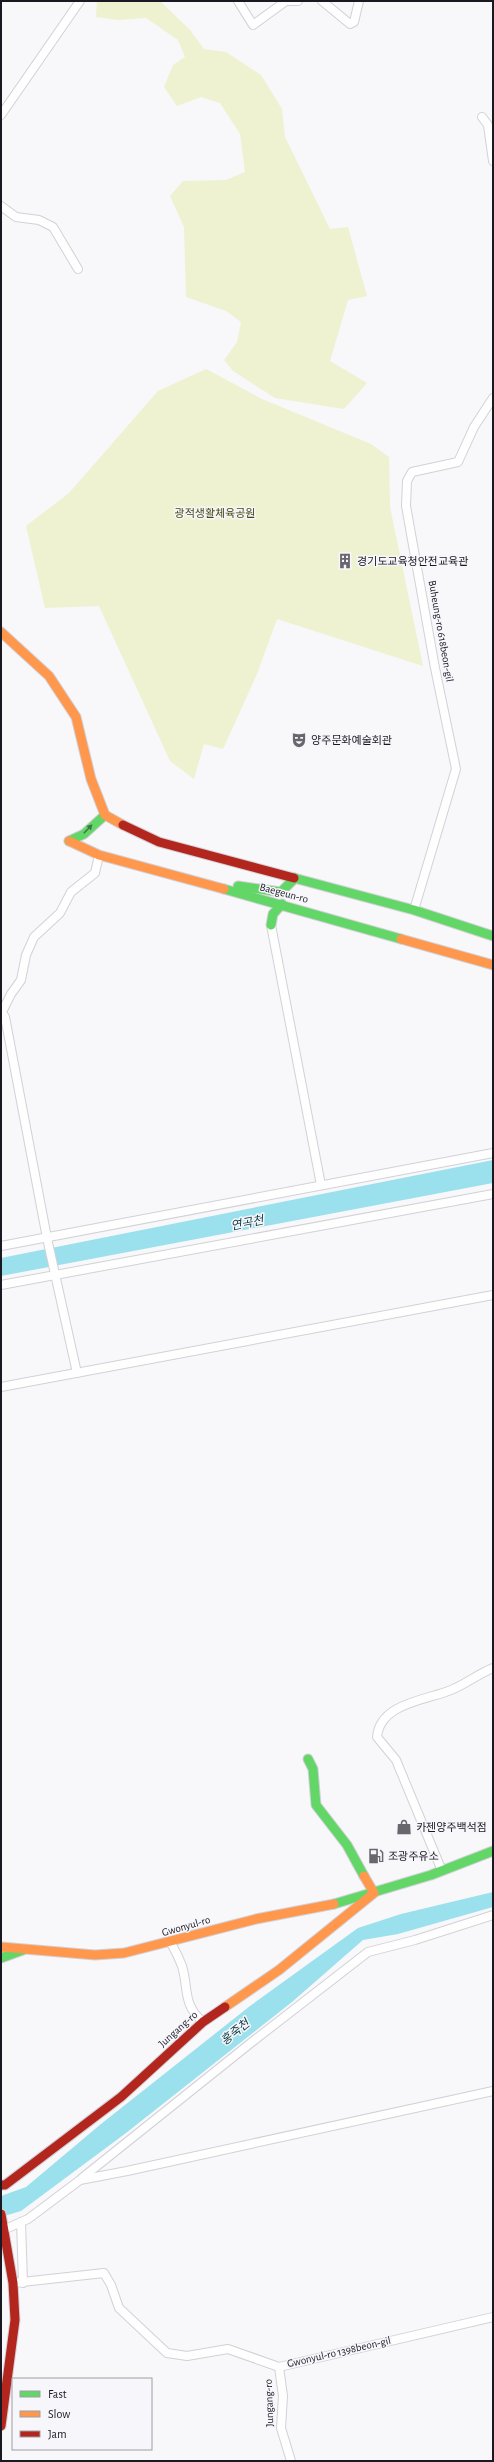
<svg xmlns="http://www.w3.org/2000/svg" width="494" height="2462" font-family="'Alegreya Sans','Noto Sans KR',sans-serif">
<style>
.green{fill:#eef2d0}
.water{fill:#9ae1ed}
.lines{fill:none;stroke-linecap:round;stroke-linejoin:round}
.street-casing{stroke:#d2d1d7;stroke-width:10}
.fast-casing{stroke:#d2d1d7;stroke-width:11}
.slow-casing{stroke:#d2d1d7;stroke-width:11}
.jam-casing{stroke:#d2d1d7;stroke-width:11}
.street{stroke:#fefefe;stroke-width:8}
.fast{stroke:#63d668;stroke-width:9}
.slow{stroke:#ff974d;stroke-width:9}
.jam{stroke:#b3261e;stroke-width:9}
.oneway{fill:#3e7845}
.labels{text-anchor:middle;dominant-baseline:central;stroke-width:3;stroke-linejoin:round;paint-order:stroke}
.park-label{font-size:11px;fill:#444911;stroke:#f7f6fb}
.poi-label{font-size:11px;fill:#1a1922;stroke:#f7f6fb;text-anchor:start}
.street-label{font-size:11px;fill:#1a1922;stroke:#f7f6fb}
.water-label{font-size:12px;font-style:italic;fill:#114048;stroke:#f7f6fb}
</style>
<rect width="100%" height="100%" fill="#f8f7fa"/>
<g class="green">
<polygon points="97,1 160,1 190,30 204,49 226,52 261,75 282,109 285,137 330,229 348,227 367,296 348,300 330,361 367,383 344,409 275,398 233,371 224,360 237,342 241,322 226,311 186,297 184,227 170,196 183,181 226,180 245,172 240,134 220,103 201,97 177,106 164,87 173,65 185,57 178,40 146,18 118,20 96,17"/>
<polygon points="206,369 262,399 371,444 389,457 390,507 423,666 277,619 257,674 223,749 204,744 194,779 170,761 99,606 45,608 26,526 69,493 158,391"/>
</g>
<g class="water">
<polygon points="493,1160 493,1183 1,1276 1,1258"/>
<polygon points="493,1892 493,1907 398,1934 363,1940 292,2002 126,2133 21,2211 1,2217 1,2196 26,2187 101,2124 250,2006 358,1928 401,1914"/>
</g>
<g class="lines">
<defs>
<g id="street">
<polyline points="238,1 253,25 286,1 298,1"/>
<polyline points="322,1 350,24 354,22 359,1"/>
<polyline points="1,115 80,1"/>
<polyline points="482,117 488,125 493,161"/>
<polyline points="1,206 16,217 39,220 53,227 78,269"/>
<polyline points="414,910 456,769 435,668 406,506 407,481 412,472 458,462 474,427 493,398"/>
<polyline points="271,925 321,1185"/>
<polyline points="2,1013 5,1017 47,1238 77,1373"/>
<polyline points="1,1014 11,994 21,980 26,955 34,937 60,913 71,892 95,873 99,855"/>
<polyline points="1,1246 493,1153"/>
<polyline points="1,1285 493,1194"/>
<polyline points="1,1387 493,1295"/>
<path d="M442,1871L396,1760L377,1737C380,1703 427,1700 451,1690C466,1684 478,1674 493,1668"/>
<path d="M171,1943C175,1950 179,1958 182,1966C189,1989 182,2004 203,2022"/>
<polyline points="82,2178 252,2042 368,1952 415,1940 493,1915"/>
<polyline points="21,2222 23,2283"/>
<polyline points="1,2231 28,2219 80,2180 127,2171 493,2091"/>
<polyline points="13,2283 104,2273 111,2285 119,2308 167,2353 187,2356 228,2349 279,2367 493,2317"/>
<polyline points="279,2367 283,2396 281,2428 291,2461"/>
</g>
<g id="fast">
<polyline points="69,841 84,834 105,815"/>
<polyline points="294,878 414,910 493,936"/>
<polyline points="238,886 281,892 295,878"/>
<polyline points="224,889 401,939"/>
<polyline points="271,925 273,914 282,904"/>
<polyline points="308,1759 313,1769 316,1805 347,1845 364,1876"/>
<polyline points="334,1904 431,1875 493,1851"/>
<polyline points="1,1958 23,1950"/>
</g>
<g id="slow">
<polyline points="1,632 49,676 76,717 91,779 105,815 123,825"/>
<polyline points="69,841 99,855 224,889"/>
<polyline points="401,939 493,965"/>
<polyline points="1,1947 95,1955 124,1953 256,1919 334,1904"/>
<polyline points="225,2007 279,1970 374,1893 364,1876"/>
</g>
<g id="jam">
<polyline points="123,825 159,842 294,878"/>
<polyline points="1,2185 5,2185 121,2097 203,2022 225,2007"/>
<polyline points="1,2214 13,2283 15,2320 1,2426"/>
</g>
</defs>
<use href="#street" class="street-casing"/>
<use href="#fast" class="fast-casing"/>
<use href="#slow" class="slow-casing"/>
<use href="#jam" class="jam-casing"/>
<use href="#street" class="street"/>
<use href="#fast" class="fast"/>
<use href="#slow" class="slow"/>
<use href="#jam" class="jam"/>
</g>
<defs><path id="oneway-solid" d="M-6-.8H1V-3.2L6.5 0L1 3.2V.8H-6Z"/></defs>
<use class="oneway" href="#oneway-solid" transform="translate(88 829) rotate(-46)"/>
<defs>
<symbol id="building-bare" viewBox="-9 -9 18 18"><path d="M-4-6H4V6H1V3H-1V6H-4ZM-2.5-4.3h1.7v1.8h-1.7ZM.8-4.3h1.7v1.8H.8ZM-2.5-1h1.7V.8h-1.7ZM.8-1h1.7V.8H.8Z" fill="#68676e" stroke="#f7f6fb" stroke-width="2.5" paint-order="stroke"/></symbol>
<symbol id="theatre-bare" viewBox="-9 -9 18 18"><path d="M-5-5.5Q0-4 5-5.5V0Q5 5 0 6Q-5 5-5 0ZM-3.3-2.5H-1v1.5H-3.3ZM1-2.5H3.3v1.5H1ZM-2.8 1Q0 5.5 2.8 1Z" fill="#68676e" stroke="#f7f6fb" stroke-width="2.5" paint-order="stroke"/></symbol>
<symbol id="shop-bare" viewBox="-9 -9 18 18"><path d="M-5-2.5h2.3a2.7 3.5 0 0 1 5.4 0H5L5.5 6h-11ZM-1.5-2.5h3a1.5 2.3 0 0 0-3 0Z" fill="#68676e" stroke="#f7f6fb" stroke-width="2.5" paint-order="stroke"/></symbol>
<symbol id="fuel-bare" viewBox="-9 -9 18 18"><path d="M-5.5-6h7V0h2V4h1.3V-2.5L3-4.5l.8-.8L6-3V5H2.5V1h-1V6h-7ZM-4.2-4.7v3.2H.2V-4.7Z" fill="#68676e" stroke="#f7f6fb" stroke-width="2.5" paint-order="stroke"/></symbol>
</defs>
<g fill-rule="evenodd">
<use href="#building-bare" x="334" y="550" width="22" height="22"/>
<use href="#theatre-bare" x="288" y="729" width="22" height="22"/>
<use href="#shop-bare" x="393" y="1816" width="22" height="22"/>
<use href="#fuel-bare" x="365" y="1845" width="22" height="22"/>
</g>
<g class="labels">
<g class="park-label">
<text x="215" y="513">광적생활체육공원</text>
</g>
<g class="poi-label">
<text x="357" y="561">경기도교육청안전교육관</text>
<text x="311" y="740">양주문화예술회관</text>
<text x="416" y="1827">카젠양주백석점</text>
<text x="388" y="1856">조광주유소</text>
</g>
<g class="street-label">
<text transform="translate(441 631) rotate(80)">Buheung-ro 618beon-gil</text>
<text transform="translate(284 893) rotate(15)">Baegeun-ro</text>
<text transform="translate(186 1926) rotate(-16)">Gwonyul-ro</text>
<text transform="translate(178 2029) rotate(-42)">Jungang-ro</text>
<text transform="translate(339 2352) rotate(-13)">Gwonyul-ro 1398beon-gil</text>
<text transform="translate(269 2403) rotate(-92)">Jungang-ro</text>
</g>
<g class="water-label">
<text transform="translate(247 1223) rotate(-11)">연곡천</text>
<text transform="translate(235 2032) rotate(-39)">홍죽천</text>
</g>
</g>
<rect width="494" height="2462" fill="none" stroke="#1a1922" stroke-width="4"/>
<rect x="12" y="2378" width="140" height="72" fill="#f7f6fb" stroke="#9f9ea4"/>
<rect x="20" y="2391" width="20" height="6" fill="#63d668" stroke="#9f9ea4"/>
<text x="48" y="2398" font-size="12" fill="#1a1922">Fast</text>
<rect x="20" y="2411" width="20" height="6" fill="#ff974d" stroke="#9f9ea4"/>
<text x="48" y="2418" font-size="12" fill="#1a1922">Slow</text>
<rect x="20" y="2431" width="20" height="6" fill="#b3261e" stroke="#9f9ea4"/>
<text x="48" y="2438" font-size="12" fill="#1a1922">Jam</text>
</svg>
